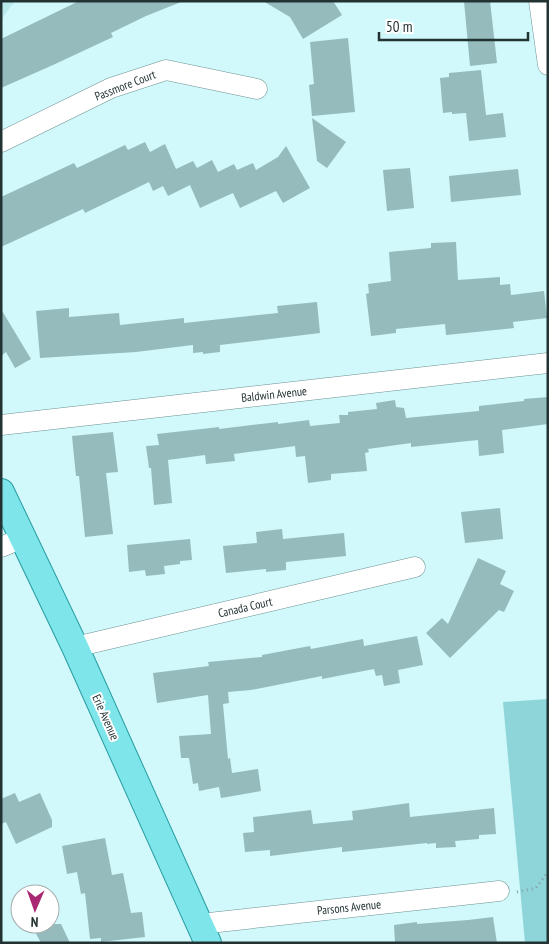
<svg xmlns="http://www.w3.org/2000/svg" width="549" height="944" font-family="'PT Sans Narrow',sans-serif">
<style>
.built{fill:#bbeaed}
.green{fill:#8ed5d9}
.building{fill:#96bbbd}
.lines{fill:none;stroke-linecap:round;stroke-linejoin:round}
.minor-casing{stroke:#6e9193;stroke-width:21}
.major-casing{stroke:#269ca2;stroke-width:28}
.path{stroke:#85a1a3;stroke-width:3;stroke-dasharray:1 4;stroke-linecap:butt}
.minor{stroke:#fff;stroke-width:20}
.major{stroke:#7ee6eb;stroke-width:26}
.labels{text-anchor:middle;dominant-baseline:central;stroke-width:4;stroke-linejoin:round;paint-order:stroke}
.street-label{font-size:12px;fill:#233233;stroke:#fff}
</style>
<rect width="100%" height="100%" fill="#d1f8fa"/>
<polygon class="built" points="1,1 15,1 1,20"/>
<polygon class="green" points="548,699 548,943 525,943 503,702"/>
<g class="building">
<polygon points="79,1 181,2 146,16 111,33 113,37 53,65 1,88 1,39"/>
<polygon points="263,1 333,1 342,15 303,39 290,17"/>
<polygon points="464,1 490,1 497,63 470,66"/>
<polygon points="348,38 355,112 312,116 309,85 314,84 310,42"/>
<polygon points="481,70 486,115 503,113 506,137 469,141 466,113 452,114 452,112 443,113 440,78 449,77 449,73"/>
<polygon points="312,118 346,142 327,168 317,161"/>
<polygon points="145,142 150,152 165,144 176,169 193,161 197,168 212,160 218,172 234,164 237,170 253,163 256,170 278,157 286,146 310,188 283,203 276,191 240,208 233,193 200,208 190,185 168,196 163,186 153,191 149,182 85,213 83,209 1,247 1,197 74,163 77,168 125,145 128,150"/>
<polygon points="410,168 414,208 387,211 383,170"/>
<polygon points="518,169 521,195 451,202 449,176"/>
<polygon points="456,242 458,280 500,277 500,285 510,284 511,295 544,291 547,318 513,322 514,328 476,332 446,335 445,324 396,329 396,333 371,336 366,294 369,293 368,284 391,281 389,252 431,248 431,243"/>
<polygon points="317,302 320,333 220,345 220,352 203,354 203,352 193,353 193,345 136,352 40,358 36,311 69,308 69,317 119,313 120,325 184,318 184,323 278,313 277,306"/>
<polygon points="1,309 31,359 15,368 6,352 1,356"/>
<polygon points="548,397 548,424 502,430 504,453 479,456 478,440 411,447 411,443 368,449 369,452 365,453 367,471 331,474 331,480 308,483 305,456 296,457 295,446 234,454 235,461 206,464 205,455 168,460 172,503 154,505 151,468 149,468 146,446 159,445 157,434 219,427 219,429 278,422 278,424 309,420 310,426 340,423 339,415 348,415 348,412 377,409 376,403 395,400 396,407 404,408 406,418 479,411 479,406 524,401 524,399"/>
<polygon points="113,432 118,472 106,473 113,534 85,537 79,476 76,476 72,436"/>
<polygon points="500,508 503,539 465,543 461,512"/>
<polygon points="282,529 283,539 344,533 346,556 286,562 286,570 266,572 266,569 226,573 223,546 257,543 256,532"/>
<polygon points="190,539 192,560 180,561 180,564 164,566 165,574 146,576 145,570 129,572 127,545"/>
<polygon points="478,558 506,571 500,584 514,591 504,612 499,610 450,658 426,633 442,618 448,624"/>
<polygon points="417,636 423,665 398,670 400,683 384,686 382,675 376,676 374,669 322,679 322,676 251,690 228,692 229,703 223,704 228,759 230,758 232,773 258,769 261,791 221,798 219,787 199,791 198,783 193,784 189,758 181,758 179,736 211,734 208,695 157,703 153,673 209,666 208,662 262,657 262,655 310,646 311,649 363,639 364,646"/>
<polygon points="15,793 19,802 40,793 52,820 52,827 16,844 6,822 1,824 1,799"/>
<polygon points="409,803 410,817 494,808 496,834 479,835 479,839 455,841 456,847 436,848 436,843 427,844 427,843 342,852 342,847 270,856 270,850 245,852 243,833 254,832 253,817 311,810 313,824 353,820 352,811"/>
<polygon points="105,838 112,875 123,873 131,913 142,912 145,937 101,942 101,938 90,939 85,893 81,894 77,872 67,874 62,846"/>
<polygon points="493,917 497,943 395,943 394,925 417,922 417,924 468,920"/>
<polygon points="31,924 61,924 70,943 41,943"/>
</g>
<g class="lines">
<defs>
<g id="minor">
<polyline points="539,1 548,65"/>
<polyline points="1,142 111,88 166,70 257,89"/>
<polyline points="1,425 548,363"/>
<polyline points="1,547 23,538"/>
<polyline points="75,647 415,567"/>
<polyline points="200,924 499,891"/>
</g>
<polyline id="major" points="1,492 75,647 208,943"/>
</defs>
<use href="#minor" class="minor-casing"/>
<use href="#major" class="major-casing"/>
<polyline class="path" points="517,892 536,888 548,872"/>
<use href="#minor" class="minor"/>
<use href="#major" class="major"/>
</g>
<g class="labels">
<g class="street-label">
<text transform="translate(125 85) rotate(-21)">Passmore Court</text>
<text transform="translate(274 394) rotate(-6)">Baldwin Avenue</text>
<text transform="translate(245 607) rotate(-13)">Canada Court</text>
<text transform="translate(106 717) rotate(66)">Erie Avenue</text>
<text transform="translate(349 907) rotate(-6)">Parsons Avenue</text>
</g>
</g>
<rect width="549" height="944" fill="none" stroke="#233233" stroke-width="5"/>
<g transform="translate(35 909) rotate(182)"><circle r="24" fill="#ffffff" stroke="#a7adad"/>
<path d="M0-4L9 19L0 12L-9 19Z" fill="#aa2773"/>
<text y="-8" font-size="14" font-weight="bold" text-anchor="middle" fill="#233233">N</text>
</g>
<path d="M379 32v8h149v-8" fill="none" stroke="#233233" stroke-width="2.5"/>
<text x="386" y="32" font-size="15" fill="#233233" stroke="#ffffff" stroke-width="4" paint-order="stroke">50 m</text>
</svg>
